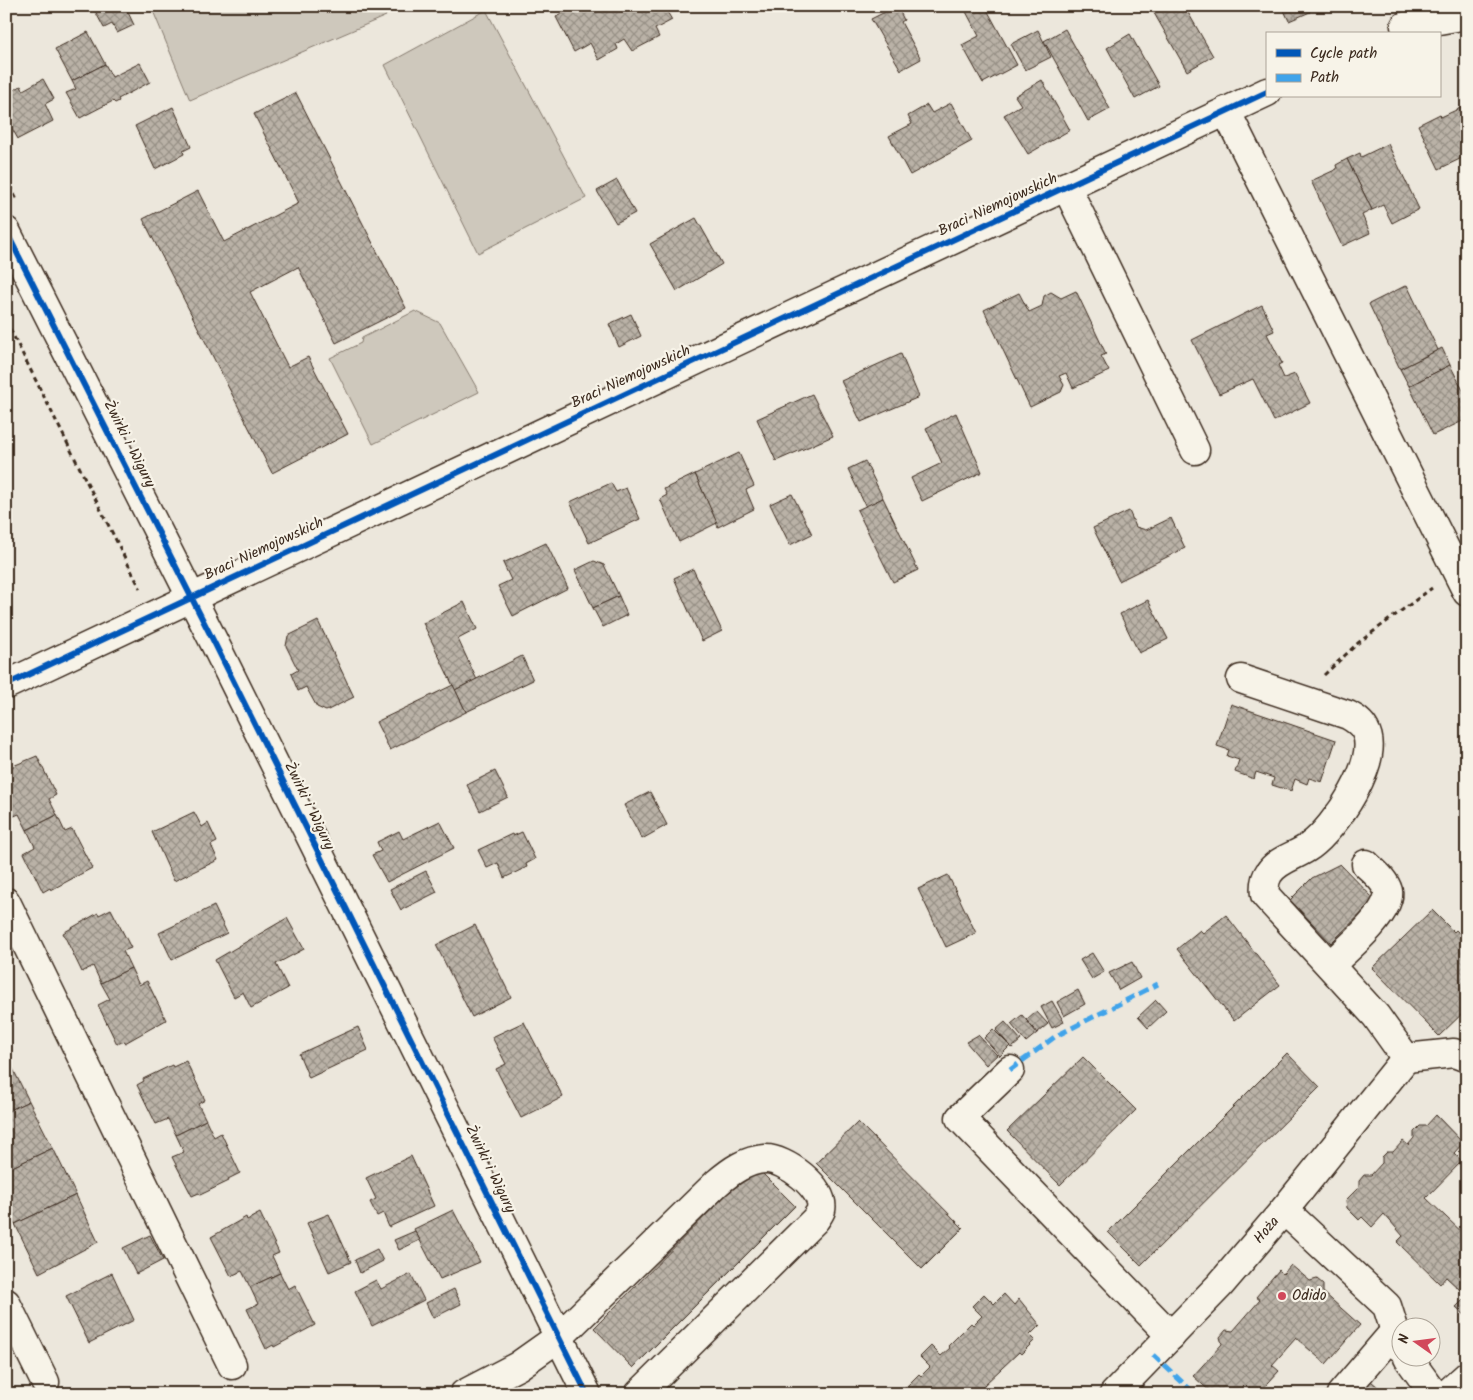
<svg xmlns="http://www.w3.org/2000/svg" width="1473" height="1400" font-family="Kalam,sans-serif">
<style>
.park{fill:#cec8bc;stroke:#84796d}
.building{fill:url(#building-cross-hatch);stroke:#3b2a1e}
.lines{fill:none;stroke-linecap:round;stroke-linejoin:round}
.minor-casing{stroke:#3b2a1e;stroke-width:31}
.path{stroke:#3b2a1e;stroke-width:3;stroke-dasharray:5 4;stroke-linecap:butt}
.minor{stroke:#f7f3e8;stroke-width:28}
.quiet{stroke:#3fa3ea;stroke-width:5;stroke-dasharray:10 5;stroke-linecap:butt}
.cycleway-casing{stroke:#f7f3e8;stroke-width:9}
.cycleway{stroke:#0057b8;stroke-width:6}
.poi-dot{fill:#d1495b;stroke:#f7f3e8;stroke-width:2}
.labels{text-anchor:middle;dominant-baseline:central;stroke-width:4.5;stroke-linejoin:round;paint-order:stroke}
.street-label{font-size:15px;fill:#3b2a1e;stroke:#f7f3e8}
.poi-label{font-size:15px;fill:#3b2a1e;stroke:#f7f3e8;text-anchor:start}
</style>
<defs>
<pattern id="building-cross-hatch" width="8" height="8" patternUnits="userSpaceOnUse" patternTransform="scale(1.25)"><rect width="8" height="8" fill="#bab2a7"/><path d="M0 0l8 8M0 8l8-8" fill="none" stroke="#989187"/></pattern>
</defs>
<rect width="100%" height="100%" fill="#ece7dc"/>
<filter id="ink" filterUnits="userSpaceOnUse"><feTurbulence type="fractalNoise" baseFrequency=".02" numOctaves="2"/><feDisplacementMap in="SourceGraphic" scale="10" xChannelSelector="R" yChannelSelector="G"/><feConvolveMatrix kernelMatrix="1 2 1 2 8 2 1 2 1" color-interpolation-filters="sRGB"/></filter>
<g filter="url(#ink)">
<g class="park">
<polygon points="151,6 382,6 386,16 190,100"/>
<polygon points="486,10 586,198 478,253 385,65"/>
<polygon points="415,311 440,323 479,392 373,444 330,358 361,343 362,338"/>
</g>
<g class="building">
<polygon points="105,6 125,6 134,25 117,33 112,24 104,28 95,11"/>
<polygon points="576,6 672,6 666,10 672,20 655,29 659,37 632,51 624,39 616,44 618,49 599,60 590,43 574,52 556,17"/>
<polygon points="897,6 904,20 901,22 921,59 901,70 871,19"/>
<polygon points="963,6 985,6 1017,65 983,83 962,45 979,36"/>
<polygon points="1150,6 1191,6 1186,9 1213,56 1187,71"/>
<polygon points="1282,6 1307,6 1310,12 1289,21"/>
<polygon points="1065,29 1110,109 1088,121 1044,41"/>
<polygon points="1038,30 1051,57 1025,70 1011,44"/>
<polygon points="88,32 105,64 72,81 55,49"/>
<polygon points="1130,34 1159,86 1135,99 1107,48"/>
<polygon points="140,63 150,82 118,99 119,101 115,103 113,101 80,118 66,93 76,89 72,81 105,64 112,77"/>
<polygon points="43,79 54,99 45,104 53,121 18,139 6,118 6,94 21,86 23,90"/>
<polygon points="1042,80 1070,130 1028,154 1004,115 1021,105 1015,96"/>
<polygon points="296,93 406,308 336,343 298,267 250,292 288,367 308,357 348,434 272,473 143,219 198,191 224,242 299,203 254,114"/>
<polygon points="951,103 972,141 910,175 889,136 912,124 908,116 927,105 932,113"/>
<polygon points="1467,105 1467,160 1464,157 1439,169 1418,125 1440,114 1441,117"/>
<polygon points="173,107 191,147 183,151 184,154 155,169 135,126"/>
<polygon points="1388,144 1419,209 1392,223 1383,205 1372,210 1347,159 1360,153 1361,157"/>
<polygon points="1347,159 1372,210 1362,215 1370,233 1342,246 1311,181 1337,169 1336,165"/>
<polygon points="617,180 635,213 616,223 597,191"/>
<polygon points="696,218 722,264 677,291 650,244"/>
<polygon points="1407,285 1438,350 1400,369 1369,304"/>
<polygon points="1076,291 1106,354 1101,356 1109,371 1073,388 1066,373 1059,376 1064,385 1061,392 1030,407 984,310 1019,293 1029,312 1042,306 1044,296 1051,292 1061,298"/>
<polygon points="1262,305 1274,331 1267,334 1282,363 1278,365 1284,378 1295,374 1310,403 1274,421 1253,379 1219,394 1192,340"/>
<polygon points="631,314 641,336 619,347 609,324"/>
<polygon points="1442,348 1450,365 1409,386 1400,369"/>
<polygon points="901,354 919,397 861,422 841,381"/>
<polygon points="1450,365 1467,398 1467,419 1433,435 1409,386"/>
<polygon points="812,394 833,436 776,461 757,419"/>
<polygon points="956,413 982,472 922,501 911,478 942,463 926,428"/>
<polygon points="739,453 754,486 746,490 754,509 718,527 695,474"/>
<polygon points="865,461 883,498 866,507 848,469"/>
<polygon points="695,474 717,523 679,542 660,499 667,495 664,489"/>
<polygon points="611,483 616,492 626,488 640,519 589,543 570,502"/>
<polygon points="792,494 812,534 790,545 770,504"/>
<polygon points="883,498 918,570 893,582 857,510"/>
<polygon points="1129,511 1136,527 1146,530 1171,518 1185,548 1119,581 1093,528"/>
<polygon points="546,543 568,588 513,616 498,586 511,580 503,563"/>
<polygon points="594,561 604,565 619,596 593,608 575,570"/>
<polygon points="693,569 722,631 702,641 674,578"/>
<polygon points="619,596 627,615 603,627 593,608"/>
<polygon points="1148,600 1168,639 1139,653 1120,614"/>
<polygon points="464,602 477,629 458,639 477,680 455,690 423,623"/>
<polygon points="318,621 354,697 326,711 317,707 306,687 298,691 291,674 298,670 286,646 288,636"/>
<polygon points="522,656 533,680 466,712 455,690"/>
<polygon points="453,685 466,712 390,750 376,722"/>
<polygon points="1231,704 1336,740 1322,782 1309,778 1307,784 1295,779 1291,791 1272,785 1274,778 1256,772 1254,779 1235,772 1239,760 1227,756 1229,750 1217,746"/>
<polygon points="37,756 56,795 49,799 57,815 27,830 19,814 7,819 6,817 6,769"/>
<polygon points="495,771 508,797 480,811 467,785"/>
<polygon points="650,792 667,825 642,839 624,805"/>
<polygon points="194,812 202,827 208,823 217,842 211,845 218,860 174,881 152,832"/>
<polygon points="57,815 65,832 72,829 92,868 51,890 50,888 43,892 24,853 35,847 27,830"/>
<polygon points="440,821 454,848 387,882 372,855 381,851 377,842 399,831 403,839"/>
<polygon points="522,832 535,859 526,864 527,867 504,878 498,863 487,868 478,850 512,834 513,836"/>
<polygon points="1340,864 1375,900 1331,943 1290,900 1312,878"/>
<polygon points="426,871 437,892 401,910 390,889"/>
<polygon points="948,875 976,933 946,947 918,889"/>
<polygon points="214,906 227,933 172,960 159,933"/>
<polygon points="111,909 131,948 123,951 131,968 101,983 93,966 82,972 63,933 98,913 99,915"/>
<polygon points="1432,910 1454,932 1456,930 1467,941 1467,1009 1439,1036 1372,968"/>
<polygon points="1226,915 1280,985 1234,1021 1177,949 1200,930 1203,933"/>
<polygon points="287,918 304,949 276,964 288,988 251,1008 243,992 234,997 215,960"/>
<polygon points="475,925 511,997 472,1017 436,945"/>
<polygon points="1092,953 1104,972 1092,979 1080,960"/>
<polygon points="1132,962 1140,978 1119,990 1109,973"/>
<polygon points="131,968 139,985 147,981 166,1020 125,1043 125,1041 117,1044 98,1005 110,999 101,983"/>
<polygon points="1078,990 1085,1004 1064,1016 1057,1002"/>
<polygon points="1156,1000 1166,1011 1148,1028 1138,1017"/>
<polygon points="1052,1001 1064,1022 1052,1028 1041,1007"/>
<polygon points="1036,1011 1048,1024 1037,1033 1026,1020"/>
<polygon points="1022,1015 1037,1033 1026,1042 1011,1024"/>
<polygon points="524,1022 563,1097 521,1118 496,1069 506,1064 492,1037"/>
<polygon points="1005,1022 1021,1040 1012,1048 996,1030"/>
<polygon points="358,1027 368,1050 309,1078 299,1054"/>
<polygon points="993,1029 1010,1046 1000,1056 984,1038"/>
<polygon points="978,1035 997,1055 986,1065 966,1042"/>
<polygon points="1287,1053 1320,1087 1141,1265 1108,1232"/>
<polygon points="6,1055 29,1101 6,1112"/>
<polygon points="1083,1057 1136,1110 1060,1185 1007,1131"/>
<polygon points="186,1061 205,1100 198,1104 206,1120 176,1135 168,1119 156,1124 137,1085 144,1081 143,1079 172,1065 173,1067"/>
<polygon points="29,1101 53,1148 6,1170 6,1112"/>
<polygon points="1436,1115 1463,1143 1454,1153 1462,1161 1426,1198 1467,1237 1467,1293 1462,1288 1460,1290 1446,1277 1440,1284 1397,1242 1403,1236 1384,1214 1372,1227 1362,1217 1359,1220 1347,1208 1346,1200 1359,1187 1359,1181 1364,1175 1371,1175 1382,1163 1382,1157 1387,1152 1393,1152 1403,1141 1408,1145 1414,1138 1414,1132 1420,1126 1426,1126"/>
<polygon points="206,1120 214,1137 221,1133 240,1173 228,1179 229,1181 200,1195 199,1193 192,1196 172,1157 184,1152 176,1135"/>
<polygon points="858,1122 963,1228 922,1269 816,1163"/>
<polygon points="53,1148 76,1195 15,1224 6,1206 6,1170"/>
<polygon points="411,1156 434,1206 389,1227 383,1213 377,1216 370,1202 376,1199 366,1178"/>
<polygon points="755,1166 795,1206 633,1368 594,1328"/>
<polygon points="76,1195 98,1242 39,1273 15,1224"/>
<polygon points="453,1210 480,1262 440,1279 414,1229"/>
<polygon points="260,1213 279,1253 272,1256 280,1273 250,1287 242,1271 231,1276 211,1237 246,1217 247,1220"/>
<polygon points="329,1214 351,1262 329,1272 307,1223"/>
<polygon points="415,1231 420,1240 399,1250 394,1240"/>
<polygon points="150,1235 163,1260 136,1274 123,1248"/>
<polygon points="377,1249 383,1261 360,1273 355,1260"/>
<polygon points="1291,1265 1310,1281 1317,1279 1323,1284 1323,1292 1360,1325 1326,1364 1296,1338 1272,1365 1279,1371 1258,1394 1249,1387 1243,1394 1213,1394 1193,1376 1222,1344 1220,1337 1226,1330 1233,1331 1260,1300 1256,1297 1279,1270 1283,1274"/>
<polygon points="112,1273 134,1320 89,1343 66,1296"/>
<polygon points="280,1273 288,1289 295,1285 315,1325 274,1347 273,1345 266,1349 247,1309 258,1304 250,1287"/>
<polygon points="411,1274 424,1300 372,1326 355,1291 376,1280 381,1289"/>
<polygon points="454,1289 461,1304 433,1318 426,1303"/>
<polygon points="984,1294 994,1304 1004,1294 1014,1305 1019,1299 1040,1325 1030,1335 1035,1340 1021,1354 1019,1352 984,1385 990,1391 986,1394 899,1394 919,1374 921,1376 930,1367 920,1357 931,1346 941,1356 950,1348 948,1346 971,1323 973,1325 982,1316 972,1306"/>
<polygon points="1467,1296 1467,1317 1456,1307"/>
<polygon points="1371,1381 1386,1394 1360,1394"/>
</g>
<g class="lines">
<defs>
<g id="minor">
<polyline points="1405,26 1467,15"/>
<polyline points="1226,111 1467,592"/>
<polyline points="1066,186 1195,450"/>
<polyline points="6,231 215,644 587,1394"/>
<path d="M1241,679L1348,715C1355,719 1361,722 1365,730C1382,760 1334,829 1310,846C1297,856 1278,859 1269,873C1264,880 1264,887 1265,895L1376,1016L1406,1058"/>
<polyline points="6,685 1267,92"/>
<polyline points="6,902 232,1365"/>
<path d="M1330,965C1344,952 1393,911 1388,891C1385,880 1374,872 1366,864"/>
<polyline points="1406,1058 1454,1053 1467,1058"/>
<polyline points="1010,1070 960,1118 1171,1336"/>
<polyline points="1284,1210 1387,1306 1400,1347"/>
<polyline points="6,1303 45,1382"/>
<polyline points="1408,1358 1434,1394"/>
<path d="M464,1394L518,1366L559,1337L717,1183C731,1171 746,1160 765,1159C784,1158 826,1188 821,1210C820,1213 817,1217 815,1220L639,1394"/>
<path id="s1" d="M1114,1394L1220,1285L1284,1210L1406,1058"/>
<polyline points="1341,1394 1394,1332"/>
<polyline points="1447,1394 1467,1376"/>
</g>
</defs>
<use href="#minor" class="minor-casing"/>
<g class="path">
<polyline points="6,178 18,202"/>
<polyline points="6,321 140,588"/>
<polyline points="1324,675 1358,643 1432,588"/>
</g>
<use href="#minor" class="minor"/>
<g class="quiet">
<polyline points="1010,1070 1056,1036 1158,984"/>
<polyline points="1153,1355 1195,1394"/>
</g>
<defs>
<g id="cycleway">
<polyline points="6,231 215,644 587,1394"/>
<polyline points="6,685 1267,92"/>
</g>
</defs>
<use href="#cycleway" class="cycleway-casing"/>
<use href="#cycleway" class="cycleway"/>
</g>
</g>
<circle class="poi-dot" cx="1282" cy="1296" r="5"/>
<g class="labels">
<g class="street-label">
<text transform="translate(998 205) rotate(-25)">Braci Niemojowskich</text>
<text transform="translate(631 377) rotate(-25)">Braci Niemojowskich</text>
<text transform="translate(129 444) rotate(63)">Żwirki i Wigury</text>
<text transform="translate(264 549) rotate(-25)">Braci Niemojowskich</text>
<text transform="translate(309 806) rotate(64)">Żwirki i Wigury</text>
<text transform="translate(490 1169) rotate(64)">Żwirki i Wigury</text>
<text stroke="none"><textPath href="#s1" startOffset="224">Hoża</textPath></text>
</g>
<g class="poi-label">
<text x="1292" y="1296">Odido</text>
</g>
</g>
<rect width="1473" height="1400" fill="none" stroke="#f7f3e8" stroke-width="25"/>
<rect x="12" y="12" width="1448" height="1375" fill="none" stroke="#3b2a1e" stroke-width="2" filter="url(#ink)"/>
<rect x="1266" y="32" width="175" height="65" fill="#f7f3e8" stroke="#aca397"/>
<rect x="1276" y="49" width="25" height="8" fill="#0057b8" stroke="#aca397"/>
<text x="1310" y="58" font-size="15" fill="#3b2a1e">Cycle path</text>
<rect x="1276" y="74" width="25" height="8" fill="#3fa3ea" stroke="#aca397"/>
<text x="1310" y="82" font-size="15" fill="#3b2a1e">Path</text>
<g transform="translate(1416 1342) rotate(284)"><circle r="24" fill="#f7f3e8" stroke="#aca397"/>
<path d="M0-4L9 19L0 12L-9 19Z" fill="#d1495b"/>
<text y="-8" font-size="14" font-weight="bold" text-anchor="middle" fill="#3b2a1e">N</text>
</g>
</svg>
